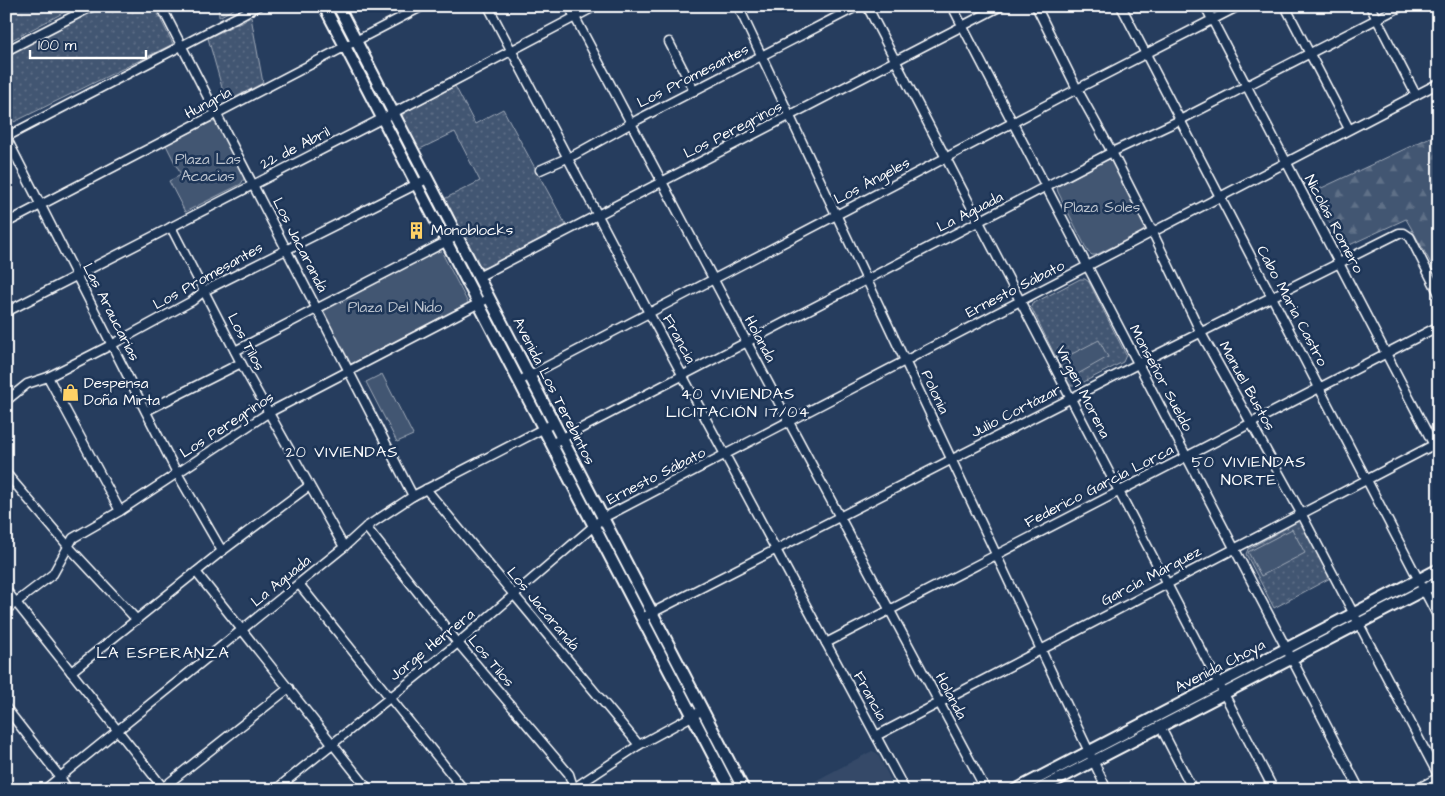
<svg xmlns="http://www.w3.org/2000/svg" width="1445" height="796" font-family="'Architects Daughter',sans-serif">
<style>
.built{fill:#344a68}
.grass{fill:url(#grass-dots);stroke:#a0aab8}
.forest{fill:url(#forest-firs);stroke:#a0aab8}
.park{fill:#425672;stroke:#a0aab8}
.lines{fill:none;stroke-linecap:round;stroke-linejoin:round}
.street-casing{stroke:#fff;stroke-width:11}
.secondary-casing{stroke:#fff;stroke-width:14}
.street{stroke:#1d3557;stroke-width:8}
.secondary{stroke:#1d3557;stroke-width:10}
.labels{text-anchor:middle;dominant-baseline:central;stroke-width:5;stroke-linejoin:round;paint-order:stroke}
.street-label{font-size:15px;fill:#fff;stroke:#1d3557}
.park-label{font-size:15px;fill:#bdc4ce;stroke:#1d3557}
.poi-label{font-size:15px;fill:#fff;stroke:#1d3557;text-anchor:start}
.neighbourhood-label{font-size:16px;letter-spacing:1px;fill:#fff;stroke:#1d3557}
</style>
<defs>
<pattern id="grass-dots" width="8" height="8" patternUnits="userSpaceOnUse" patternTransform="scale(1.25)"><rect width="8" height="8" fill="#425672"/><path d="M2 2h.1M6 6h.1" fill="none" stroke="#5e6f87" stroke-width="1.8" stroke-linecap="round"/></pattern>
<pattern id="forest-firs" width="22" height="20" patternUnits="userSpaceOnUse" patternTransform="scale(1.25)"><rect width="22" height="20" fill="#425672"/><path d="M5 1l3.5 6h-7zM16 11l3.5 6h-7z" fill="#5e6f87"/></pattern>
</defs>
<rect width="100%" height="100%" fill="#263d5e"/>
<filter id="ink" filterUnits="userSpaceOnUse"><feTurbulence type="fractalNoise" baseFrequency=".02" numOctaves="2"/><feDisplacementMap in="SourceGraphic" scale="10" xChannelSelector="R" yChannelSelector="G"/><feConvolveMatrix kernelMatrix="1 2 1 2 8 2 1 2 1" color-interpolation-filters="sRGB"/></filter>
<g filter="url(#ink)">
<polygon class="built" points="872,751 877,753 896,790 798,790"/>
<g class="grass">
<polygon points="6,6 76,6 6,43"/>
<polygon points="101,6 154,6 173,44 14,122 6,110 6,56"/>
<polygon points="218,6 239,6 219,17"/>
<polygon points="251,17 263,83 226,102 208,38"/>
<polygon points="455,86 475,124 503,109 566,225 487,267 481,268 477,263 444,199 480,181 455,132 418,150 402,120 403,114 407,111"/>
<polygon points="1080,279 1085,279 1089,282 1126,355 1123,362 1076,386 1072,386 1069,384 1031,307 1032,304"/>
<polygon points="1297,522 1301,522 1305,525 1332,577 1274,608 1246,554 1248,549"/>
</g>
<polygon class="forest" points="1439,133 1439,262 1432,265 1406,219 1343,248 1313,192"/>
<g class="park">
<polygon points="211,122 215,122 218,125 244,174 244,179 241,184 185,212 169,181 181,175 166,145"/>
<polygon points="1108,159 1112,159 1146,222 1146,227 1142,232 1096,255 1092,255 1088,252 1058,192 1057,188 1060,185"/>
<polygon points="440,249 468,303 349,365 321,312"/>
<polygon points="1099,340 1108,357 1076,375 1066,357"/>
<polygon points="382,374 413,435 397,442 366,382"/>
<polygon points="1292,529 1305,553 1261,576 1248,552"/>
</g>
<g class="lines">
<defs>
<g id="street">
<polyline points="161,6 413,496"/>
<polyline points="488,6 649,313 905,790"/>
<polyline points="569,6 789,422 986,790"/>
<polyline points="738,6 1107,790"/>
<polyline points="867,6 1274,790"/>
<polyline points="952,6 1360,790"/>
<polyline points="1036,6 1077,89 1112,152 1152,231 1201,333 1301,513 1439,777"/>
<polyline points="1121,6 1439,619"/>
<polyline points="1205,6 1439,455"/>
<polyline points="1285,6 1349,129"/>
<polyline points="1370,6 1416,95"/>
<polyline points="669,42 694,91"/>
<polyline points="6,51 93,6"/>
<polyline points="6,137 177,473 222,551"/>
<polyline points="6,137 258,6"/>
<polyline points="540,170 576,154 639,119 858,6"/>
<polyline points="6,223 423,6"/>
<polyline points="171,227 241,363 344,547"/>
<polyline points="478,277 1001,6"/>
<polyline points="6,312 393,113 596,6"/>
<polyline points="235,351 457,236"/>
<polyline points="48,377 120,511"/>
<polyline points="519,381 1077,89 1239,6"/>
<polyline points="6,401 27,384 48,377 113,344 192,301 204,291 427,179"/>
<polyline points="146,411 241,363"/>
<polyline points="551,444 1112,152 1180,120 1402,6"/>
<polyline points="6,473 68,546 137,620"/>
<polyline points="426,489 639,745"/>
<polyline points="366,527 458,643 569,774 574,790"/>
<polyline points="196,572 369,790"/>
<polyline points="299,584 464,790"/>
<polyline points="6,590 165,790"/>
<polyline points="6,610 53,574 73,538 120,511 268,413 489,298"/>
<polyline points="642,618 1138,364 1399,233 1404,233 1410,237 1439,294"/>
<polyline points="826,643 1439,326"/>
<polyline points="71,672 222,551 309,486"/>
<polyline points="6,708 60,777 68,790"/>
<polyline points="1160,726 1193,790"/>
<polyline points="876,736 1439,442"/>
<polyline points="44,790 344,547 366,527 413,496 554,423"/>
<polyline points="160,790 289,688"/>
<polyline points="275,790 458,643 603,518 1439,83"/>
<polyline points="571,790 639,745 703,710"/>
<polyline points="1415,790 1439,777"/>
</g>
<g id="secondary">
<polyline points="324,6 731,790"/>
<polyline points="338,6 744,790"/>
<polyline points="1015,790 1439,569"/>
<polyline points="1038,790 1439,582"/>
</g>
</defs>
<use href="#street" class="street-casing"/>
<use href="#secondary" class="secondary-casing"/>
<use href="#street" class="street"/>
<use href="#secondary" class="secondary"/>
</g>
</g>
<defs>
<symbol id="building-bare" viewBox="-9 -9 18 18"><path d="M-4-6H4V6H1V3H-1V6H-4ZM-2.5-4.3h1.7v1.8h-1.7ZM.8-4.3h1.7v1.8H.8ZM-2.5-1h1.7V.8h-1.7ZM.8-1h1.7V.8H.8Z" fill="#ffd166" stroke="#1d3557" stroke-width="2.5" paint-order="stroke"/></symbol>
<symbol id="shop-bare" viewBox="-9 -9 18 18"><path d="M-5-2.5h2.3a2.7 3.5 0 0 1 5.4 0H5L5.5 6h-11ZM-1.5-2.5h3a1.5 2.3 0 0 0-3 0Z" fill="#ffd166" stroke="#1d3557" stroke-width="2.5" paint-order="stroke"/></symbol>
</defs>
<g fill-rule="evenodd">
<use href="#building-bare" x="404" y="218" width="25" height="25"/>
<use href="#shop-bare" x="58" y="380" width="25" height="25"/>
</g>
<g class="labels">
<g class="street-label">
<text transform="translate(693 76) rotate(-27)">Los Promesantes</text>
<text transform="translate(208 103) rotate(-28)">Hungría</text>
<text transform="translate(733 130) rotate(-27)">Los Peregrinos</text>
<text transform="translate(295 148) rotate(-27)">22 de Abril</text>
<text transform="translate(872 181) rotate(-28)">Los Ángeles</text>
<text transform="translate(970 212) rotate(-27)">La Aguada</text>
<text transform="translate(1334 224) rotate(62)">Nicolás Romero</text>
<text transform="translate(300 245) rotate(63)">Los Jacarandá</text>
<text transform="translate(208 276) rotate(-29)">Los Promesantes</text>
<text transform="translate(1015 289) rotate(-27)">Ernesto Sábato</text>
<text transform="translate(1292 306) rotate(62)">Cabo Maria Castro</text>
<text transform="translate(111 312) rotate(63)">Las Araucarias</text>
<text transform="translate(679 339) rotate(62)">Francia</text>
<text transform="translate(760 339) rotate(62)">Holanda</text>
<text transform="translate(246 342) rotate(62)">Los Tilos</text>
<text transform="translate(1161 378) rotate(62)">Monseñor Sueldo</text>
<text transform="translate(1247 386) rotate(61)">Manuel Bustos</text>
<text transform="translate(554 391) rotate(63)">Avenida Los Terebintos</text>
<text transform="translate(935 392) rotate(65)">Polonia</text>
<text transform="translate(1083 392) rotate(63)">Virgen Morena</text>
<text transform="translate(1016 411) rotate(-27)">Julio Cortázar</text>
<text transform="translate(227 425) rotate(-33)">Los Peregrinos</text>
<text transform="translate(656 476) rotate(-27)">Ernesto Sábato</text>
<text transform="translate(1099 486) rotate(-27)">Federico García Lorca</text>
<text transform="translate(1151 576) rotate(-28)">García Márquez</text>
<text transform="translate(281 581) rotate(-39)">La Aguada</text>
<text transform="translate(543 609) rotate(50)">Los Jacarandá</text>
<text transform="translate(432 645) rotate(-39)">Jorge Herrera</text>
<text transform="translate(491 661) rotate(50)">Los Tilos</text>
<text transform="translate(1220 666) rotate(-27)">Avenida Choya</text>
<text transform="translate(870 696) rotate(62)">Francia</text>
<text transform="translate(951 696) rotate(62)">Holanda</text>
</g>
<g class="park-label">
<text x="208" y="159">Plaza Las<tspan x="208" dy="17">Acacias</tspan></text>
<text x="1102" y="207">Plaza Soles</text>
<text x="395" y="307">Plaza Del Nido</text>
</g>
<g class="poi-label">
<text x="431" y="230">Monoblocks</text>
<text x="84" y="383">Despensa<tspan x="84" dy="17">Doña Mirta</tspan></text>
</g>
<g class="neighbourhood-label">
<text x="738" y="394">40 VIVIENDAS<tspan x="738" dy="18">LICITACIÓN 17/04</tspan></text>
<text x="342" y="452">20 VIVIENDAS</text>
<text x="1249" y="462">50 VIVIENDAS<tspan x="1249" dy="18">NORTE</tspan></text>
<text x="163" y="653">LA ESPERANZA</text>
</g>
</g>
<rect width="1445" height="796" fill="none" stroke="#1d3557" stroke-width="25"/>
<rect x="12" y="12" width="1420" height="771" fill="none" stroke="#fff" stroke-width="2" filter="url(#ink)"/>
<path d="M30 50v8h116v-8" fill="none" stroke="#ffffff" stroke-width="2.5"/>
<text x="38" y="50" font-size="15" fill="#ffffff" stroke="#1d3557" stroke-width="4" paint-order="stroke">100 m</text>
</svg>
